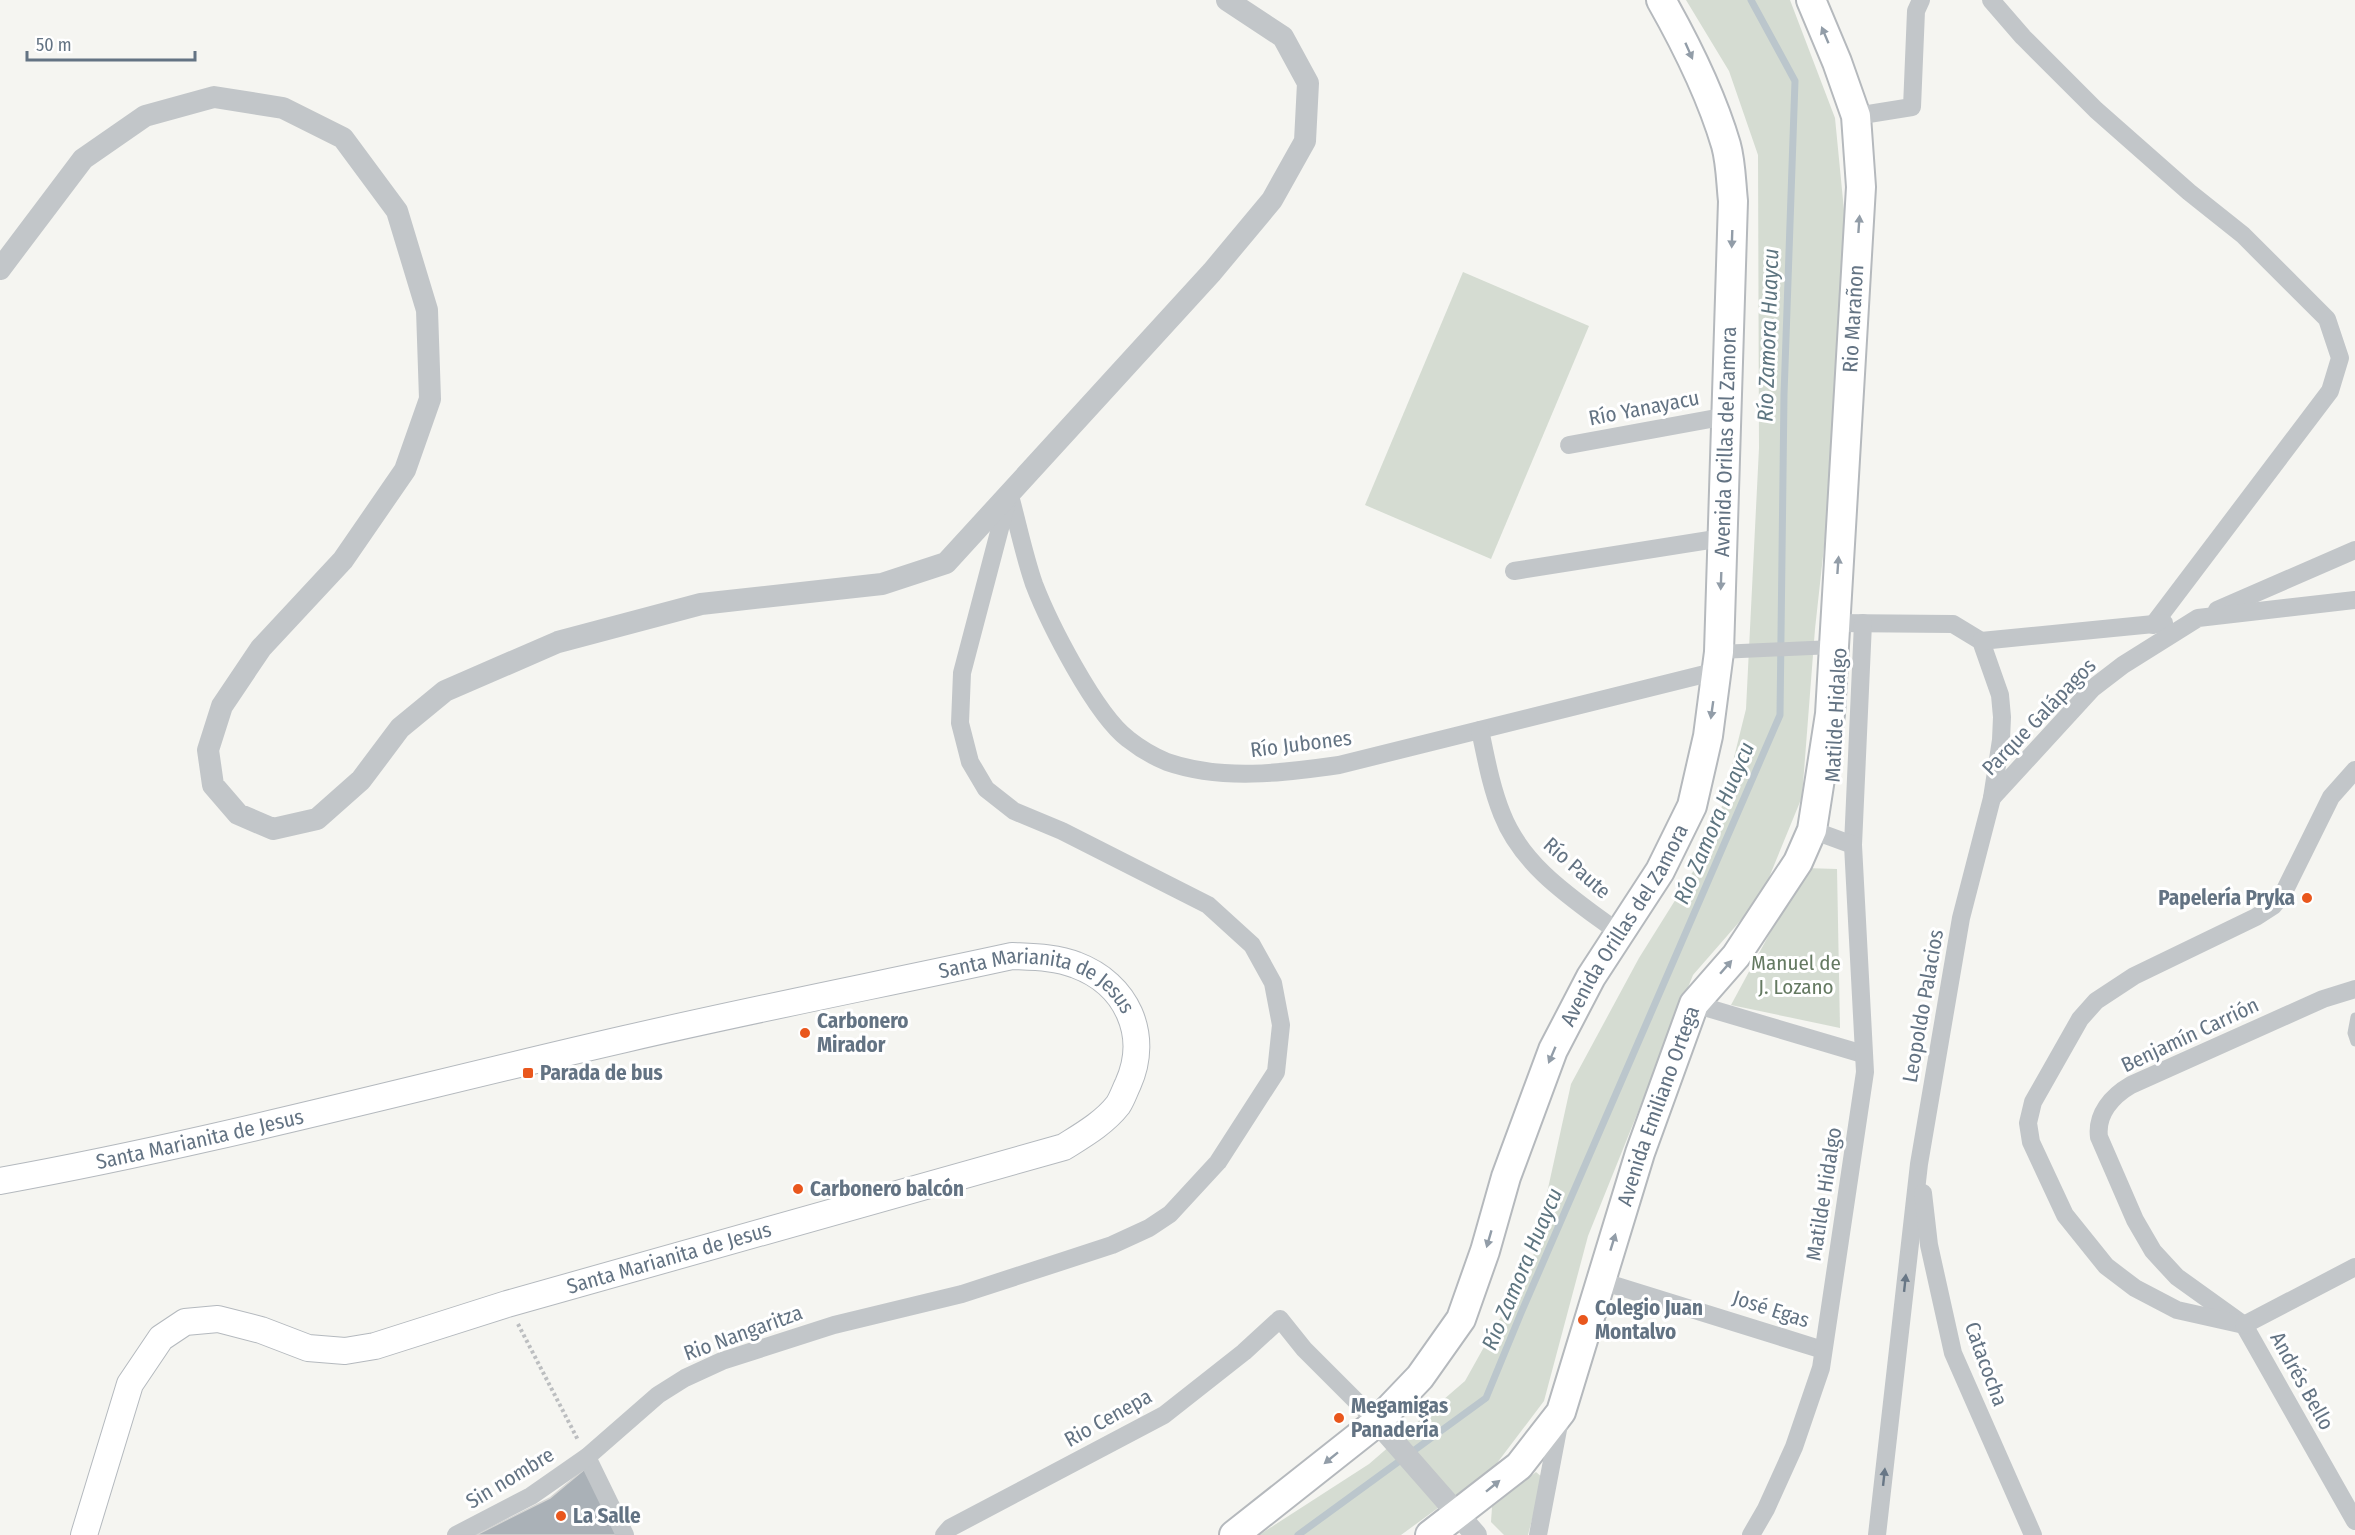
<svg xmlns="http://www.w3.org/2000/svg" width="2355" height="1535" font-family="'Fira Sans Condensed',sans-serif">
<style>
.green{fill:#d5dcd2}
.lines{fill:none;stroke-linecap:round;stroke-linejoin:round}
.stream{stroke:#bbc6cc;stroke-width:7}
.building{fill:#aab1b7;stroke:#d6d6d4;stroke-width:1.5}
.secondary-casing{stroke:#b4b9be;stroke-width:28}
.primary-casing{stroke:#b5b9bd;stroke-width:32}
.path{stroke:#bcbec0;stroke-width:4;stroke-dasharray:3 3;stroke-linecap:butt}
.service{stroke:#c2c6c9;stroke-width:9}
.pedestrian{stroke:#c2c6c9;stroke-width:14}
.minor{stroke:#c2c6c9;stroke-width:18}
.tertiary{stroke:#c2c6c9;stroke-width:22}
.secondary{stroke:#fff;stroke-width:26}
.primary{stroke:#fff;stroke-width:28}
.oneway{fill:#929da8}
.oneway2{fill:#687786}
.poi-dot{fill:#e9571d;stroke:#fff;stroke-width:2}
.labels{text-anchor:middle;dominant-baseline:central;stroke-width:6;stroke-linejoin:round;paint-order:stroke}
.street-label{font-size:21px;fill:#637383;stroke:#fff}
.poi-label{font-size:21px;font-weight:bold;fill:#637383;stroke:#fff;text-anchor:start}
.park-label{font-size:21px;fill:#657a62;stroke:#fff}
.water-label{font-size:22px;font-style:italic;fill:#5e7580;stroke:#fff}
</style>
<rect width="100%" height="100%" fill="#f5f5f1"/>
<g class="green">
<polygon points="1686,0 1790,0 1835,118 1852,292 1815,629 1802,797 1761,897 1693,975 1588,1236 1544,1401 1494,1467 1401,1535 1259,1535 1369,1464 1465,1381 1532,1261 1571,1084 1639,958 1714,838 1746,709 1759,448 1758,155 1729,71"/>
<polygon points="1463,272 1589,326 1491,559 1365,505"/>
<polygon points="1805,868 1837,869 1840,1028 1731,1005"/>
<polygon points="1536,1472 1543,1478 1528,1535 1504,1535 1491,1522 1492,1507"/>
</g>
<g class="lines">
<polyline class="stream" points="1298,1535 1486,1398 1521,1313 1780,715 1784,395 1795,81 1751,0"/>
</g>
<polygon class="building" points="586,1468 619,1535 476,1535 550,1498"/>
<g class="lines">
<defs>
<g id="secondary">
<path id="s1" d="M0,1181C210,1143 416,1087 625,1039C754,1009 883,984 1012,956C1034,957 1056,957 1076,965C1127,984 1150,1035 1128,1084C1125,1090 1122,1099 1118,1105C1104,1123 1083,1135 1064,1147L507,1304L375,1346L345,1351L308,1348L261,1330L218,1319L185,1322L161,1338L130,1384L84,1535"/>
</g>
<g id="primary">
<path id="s2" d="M1234,1535L1377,1422L1420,1377L1461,1319L1485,1251L1506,1177L1553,1050L1591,977L1660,871L1692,806L1708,736L1719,652L1733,201C1731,183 1731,163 1726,145C1711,94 1687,46 1661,0"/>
<path id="s3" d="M1430,1535L1519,1466L1561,1412L1640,1153L1694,1004L1736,956L1798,862L1812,830L1830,714L1861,187L1856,116L1837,62L1811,0"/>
</g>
</defs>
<use href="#secondary" class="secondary-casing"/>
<use href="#primary" class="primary-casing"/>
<polyline class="path" points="518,1324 578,1440"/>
<polyline class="service" points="2355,1017 2352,1033 2355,1042"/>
<polyline class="pedestrian" points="1719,652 1833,647"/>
<g class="minor">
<polyline points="1991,0 2023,37 2096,110 2189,192 2243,235 2327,319 2340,358 2330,391 2153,625"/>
<polyline points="1856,116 1912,107 1916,11 1921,0"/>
<polyline points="1569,445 1727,416"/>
<path d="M1010,496C1018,525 1024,555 1034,584C1049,623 1095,714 1128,739C1138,747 1155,757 1167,762C1222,781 1283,773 1339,765L1717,671"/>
<polyline points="1514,571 1722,538"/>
<polyline points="2217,610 2355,550"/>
<polyline points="1834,623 1953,624 1981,641 2000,695 2002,717 2001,740 1992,798 1961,918 1919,1164 1877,1535"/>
<polyline points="1981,641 2164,623"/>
<path d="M1480,730C1486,758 1491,787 1502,814C1523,868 1575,900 1619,933"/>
<polyline points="1992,798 2093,688 2123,665 2198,618 2355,600"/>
<polyline points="1853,845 1863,623"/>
<path d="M2355,989L2323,999L2131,1085C2112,1096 2096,1114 2099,1137L2135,1220L2153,1251L2177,1277L2244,1325L2355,1521"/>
<polyline points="1694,1004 1863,1054"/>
<polyline points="1923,1193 1929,1245 1953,1353 2033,1535"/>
<polyline points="1601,1281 1823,1350"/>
<polyline points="2244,1325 2177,1310 2135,1288 2106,1266 2065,1215 2031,1142 2028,1123 2033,1102 2080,1019 2096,1001 2134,976 2256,917 2273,906 2283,894 2331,797 2355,770"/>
<polyline points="2244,1325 2355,1267"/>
<polyline points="587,1457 625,1535"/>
<polyline points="456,1535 531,1496 587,1457 658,1395 685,1378 722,1361 834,1325 962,1294 1112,1245 1149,1228 1170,1214 1218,1162 1276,1072 1281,1025 1273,983 1252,945 1208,905 1062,831 1014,811 986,789 970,762 960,723 962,673 1009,494"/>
<polyline points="944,1535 950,1528 1164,1415 1244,1352 1280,1319 1304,1349 1377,1422"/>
<polyline points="1538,1535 1560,1419"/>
<polyline points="1751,1535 1766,1509 1794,1447 1821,1368 1865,1072 1853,845 1812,830"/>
</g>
<g class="tertiary">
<polyline points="0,269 83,159 145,116 214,97 283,108 343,138 397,211 427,310 430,399 405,470 343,560 261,648 222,706 208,750 213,785 238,814 273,829 317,819 361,780 400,728 445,691 558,642 701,604 882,584 946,563 1212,272 1272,200 1305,141 1308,83 1283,37 1227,0"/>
<polyline points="1377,1422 1476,1535"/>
</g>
<use href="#secondary" class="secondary"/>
<use href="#primary" class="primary"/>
</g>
<defs><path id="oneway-solid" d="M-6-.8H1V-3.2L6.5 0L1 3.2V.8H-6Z" transform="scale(1.5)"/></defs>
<g class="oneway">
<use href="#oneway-solid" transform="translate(1825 35) rotate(-113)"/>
<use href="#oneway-solid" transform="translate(1689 51) rotate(66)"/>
<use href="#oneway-solid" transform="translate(1859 224) rotate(-86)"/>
<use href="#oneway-solid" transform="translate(1732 239) rotate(92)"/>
<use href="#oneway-solid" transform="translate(1838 565) rotate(-86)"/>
<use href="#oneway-solid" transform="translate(1721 581) rotate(92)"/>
<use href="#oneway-solid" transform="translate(1712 710) rotate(98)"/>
<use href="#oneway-solid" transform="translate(1726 967) rotate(-49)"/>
<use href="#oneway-solid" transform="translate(1552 1055) rotate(113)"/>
<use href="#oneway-solid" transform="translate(1489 1239) rotate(106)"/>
<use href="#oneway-solid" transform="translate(1613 1242) rotate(-73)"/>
<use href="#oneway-solid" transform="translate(1331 1458) rotate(141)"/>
<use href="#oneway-solid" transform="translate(1493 1486) rotate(-39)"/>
</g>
<g class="oneway2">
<use href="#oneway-solid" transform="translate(1905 1283) rotate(-84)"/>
<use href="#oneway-solid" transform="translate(1884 1477) rotate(-84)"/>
</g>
<g class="poi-dot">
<circle cx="2307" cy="898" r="6"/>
<circle cx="805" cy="1033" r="6"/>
<rect x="522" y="1067" width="12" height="12" rx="3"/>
<circle cx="798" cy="1189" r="6"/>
<circle cx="1583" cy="1320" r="6"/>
<circle cx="1339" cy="1418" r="6"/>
<circle cx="561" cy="1516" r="6"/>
</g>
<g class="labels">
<g class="street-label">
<text stroke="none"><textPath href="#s3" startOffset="1335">Rio Marañon</textPath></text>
<text transform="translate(1644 408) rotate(-11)">Río Yanayacu</text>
<text stroke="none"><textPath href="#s2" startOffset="1248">Avenida Orillas del Zamora</textPath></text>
<text transform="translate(1836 715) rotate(-87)">Matilde Hidalgo</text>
<text transform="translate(2039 717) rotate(-46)">Parque Galápagos</text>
<text transform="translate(1301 744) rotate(-7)">Río Jubones</text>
<text transform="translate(1577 868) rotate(41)">Río Paute</text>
<text stroke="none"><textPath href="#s2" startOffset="744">Avenida Orillas del Zamora</textPath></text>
<text stroke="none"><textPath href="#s1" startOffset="1068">Santa Marianita de Jesus</textPath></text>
<text transform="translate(1923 1006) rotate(-80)">Leopoldo Palacios</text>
<text transform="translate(2190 1035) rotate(-25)">Benjamín Carrión</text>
<text stroke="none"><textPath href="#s3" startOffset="502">Avenida Emiliano Ortega</textPath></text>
<text stroke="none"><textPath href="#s1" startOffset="204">Santa Marianita de Jesus</textPath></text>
<text transform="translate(1824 1194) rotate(-81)">Matilde Hidalgo</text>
<text transform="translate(669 1258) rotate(-16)">Santa Marianita de Jesus</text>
<text transform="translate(1771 1309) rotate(18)">José Egas</text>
<text transform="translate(743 1333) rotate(-20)">Rio Nangaritza</text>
<text transform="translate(1986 1364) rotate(70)">Catacocha</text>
<text transform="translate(2302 1381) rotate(61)">Andrés Bello</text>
<text transform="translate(1108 1418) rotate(-29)">Rio Cenepa</text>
<text transform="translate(510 1478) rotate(-31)">Sin nombre</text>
</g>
<g class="poi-label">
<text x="2295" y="898" text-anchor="end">Papelería Pryka</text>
<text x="817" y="1021">Carbonero<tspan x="817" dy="24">Mirador</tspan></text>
<text x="540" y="1073">Parada de bus</text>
<text x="810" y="1189">Carbonero balcón</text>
<text x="1595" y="1308">Colegio Juan<tspan x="1595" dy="24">Montalvo</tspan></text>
<text x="1351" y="1406">Megamigas<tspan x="1351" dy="24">Panadería</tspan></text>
<text x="573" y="1516">La Salle</text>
</g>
<g class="park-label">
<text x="1796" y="963">Manuel de<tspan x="1796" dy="24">J. Lozano</tspan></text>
</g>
<g class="water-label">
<text transform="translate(1768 335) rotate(-88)">Río Zamora Huaycu</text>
<text transform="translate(1714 823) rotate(-67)">Río Zamora Huaycu</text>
<text transform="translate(1522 1269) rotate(-67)">Río Zamora Huaycu</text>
</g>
</g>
<path d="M27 51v9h168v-9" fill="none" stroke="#637383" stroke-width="3"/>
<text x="36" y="51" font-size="18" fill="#637383" stroke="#ffffff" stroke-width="4.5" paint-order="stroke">50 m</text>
</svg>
